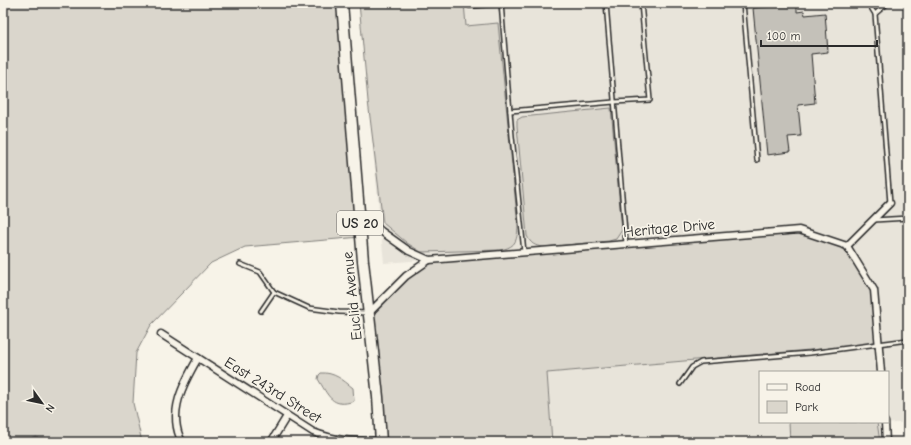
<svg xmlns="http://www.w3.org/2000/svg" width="911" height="445" font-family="'Comic Neue',sans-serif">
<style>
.built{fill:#e8e4da;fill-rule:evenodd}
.green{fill:#dad6cc;stroke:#82807c}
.building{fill:#c4c1b9;stroke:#2b2b2b}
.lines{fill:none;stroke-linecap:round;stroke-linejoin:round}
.lane-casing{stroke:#2b2b2b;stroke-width:6}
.street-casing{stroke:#2b2b2b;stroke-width:9}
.primary-casing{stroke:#2b2b2b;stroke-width:13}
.lane{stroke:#f7f3e8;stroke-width:3}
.street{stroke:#f7f3e8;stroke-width:6}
.primary{stroke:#f7f3e8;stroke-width:10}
.labels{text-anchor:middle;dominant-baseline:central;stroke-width:3.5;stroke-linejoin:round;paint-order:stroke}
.shield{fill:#f7f3e8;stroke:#686764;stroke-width:1}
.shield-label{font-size:14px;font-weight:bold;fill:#2b2b2b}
.street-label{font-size:15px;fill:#2b2b2b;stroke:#f7f3e8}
</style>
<rect width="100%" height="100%" fill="#f7f3e8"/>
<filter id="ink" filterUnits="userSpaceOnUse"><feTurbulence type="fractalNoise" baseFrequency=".025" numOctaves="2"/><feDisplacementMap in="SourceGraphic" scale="8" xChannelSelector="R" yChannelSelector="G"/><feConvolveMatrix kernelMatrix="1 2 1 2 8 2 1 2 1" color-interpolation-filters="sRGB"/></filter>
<g filter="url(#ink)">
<path class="built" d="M359,3H908V422L885,424L886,442H552L547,373L878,344L803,232L384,263ZM760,372H888V422H760Z"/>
<g class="green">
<polygon points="3,3 342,3 361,237 245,247 211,263 151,325 136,353 133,403 142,442 39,442 37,437 17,442 3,442 3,369 5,368 3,366"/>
<path d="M359,3H464L466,26L498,23L518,227C517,242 515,247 500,250L421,252L407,243L383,223L368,101Z"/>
<path d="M611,108L622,230L616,239L609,241L543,247C535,246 531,244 527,236L517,126V120L522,117Z"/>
<polygon points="799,230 847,246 874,290 878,344 547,373 552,442 381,442 369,313 385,297 429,260"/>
<path d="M321,373C334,372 343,380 353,388L354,401C332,409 328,395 318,379L319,375Z"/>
<polygon points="789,422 877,422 880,442 790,442"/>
</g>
<polygon class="building" points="797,4 797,12 804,11 805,15 825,13 828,52 811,54 815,103 798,105 801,136 788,137 790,152 767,155 753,8"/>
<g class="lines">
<defs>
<g id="lane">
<polyline points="501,3 512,136 524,252"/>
<polyline points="606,3 626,244"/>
<polyline points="743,3 757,160"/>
<polyline points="868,3 875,14 890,203"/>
<polyline points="470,6 501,4"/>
<polyline points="875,14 888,3"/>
<polyline points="510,111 614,102 650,100 641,3"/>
<polyline points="874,220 908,218"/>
<polyline points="240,264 260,272 274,292 309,308 339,312 367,313"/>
<polyline points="261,311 274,292"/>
<polyline points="680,384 692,367 701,362 810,353 908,340"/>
</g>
<g id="street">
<polyline points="359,210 381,231 409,251 429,260 799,230 847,246 890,203"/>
<polyline points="847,246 874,290 881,372"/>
<polyline points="369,313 406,276 429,260"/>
<path d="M161,334L313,432C338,442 355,441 381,441"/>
<polyline points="885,422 886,442"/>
<path d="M182,442C167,413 183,384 198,358"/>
<polyline points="271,442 287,416"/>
</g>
<polyline id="primary" points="342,3 363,261 378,397 381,442"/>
</defs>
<use href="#lane" class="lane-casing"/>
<use href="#street" class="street-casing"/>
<use href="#primary" class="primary-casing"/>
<use href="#lane" class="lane"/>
<use href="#street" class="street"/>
<use href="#primary" class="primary"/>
</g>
</g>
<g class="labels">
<rect class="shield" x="337" y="211" width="46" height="24" rx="3"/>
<g class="shield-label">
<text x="360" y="223">US 20</text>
</g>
<g class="street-label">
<text transform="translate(669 228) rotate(-5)">Heritage Drive</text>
<text transform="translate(352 296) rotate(-96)">Euclid Avenue</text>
<text transform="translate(273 390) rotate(32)">East 243rd Street</text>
</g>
</g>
<rect width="911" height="445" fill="none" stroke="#f7f3e8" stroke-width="16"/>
<rect x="8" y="8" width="895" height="429" fill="none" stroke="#2b2b2b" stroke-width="1.5" filter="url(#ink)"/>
<rect x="759" y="371" width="130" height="52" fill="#f7f3e8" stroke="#a5a39c"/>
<rect x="767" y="384" width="20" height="6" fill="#f7f3e8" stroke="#a5a39c"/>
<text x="795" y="391" font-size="12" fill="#2b2b2b">Road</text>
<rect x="767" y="401" width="20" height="12" fill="#dad6cc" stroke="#a5a39c"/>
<text x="795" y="411" font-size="12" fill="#2b2b2b">Park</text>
<g transform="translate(42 403) rotate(123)" stroke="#f7f3e8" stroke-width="3" paint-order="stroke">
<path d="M0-3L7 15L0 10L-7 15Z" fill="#2b2b2b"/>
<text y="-6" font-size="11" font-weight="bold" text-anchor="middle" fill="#2b2b2b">N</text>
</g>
<path d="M761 40v6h116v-6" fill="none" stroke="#2b2b2b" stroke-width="2"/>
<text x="767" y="40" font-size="12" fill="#2b2b2b" stroke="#f7f3e8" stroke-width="3" paint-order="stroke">100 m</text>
</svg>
